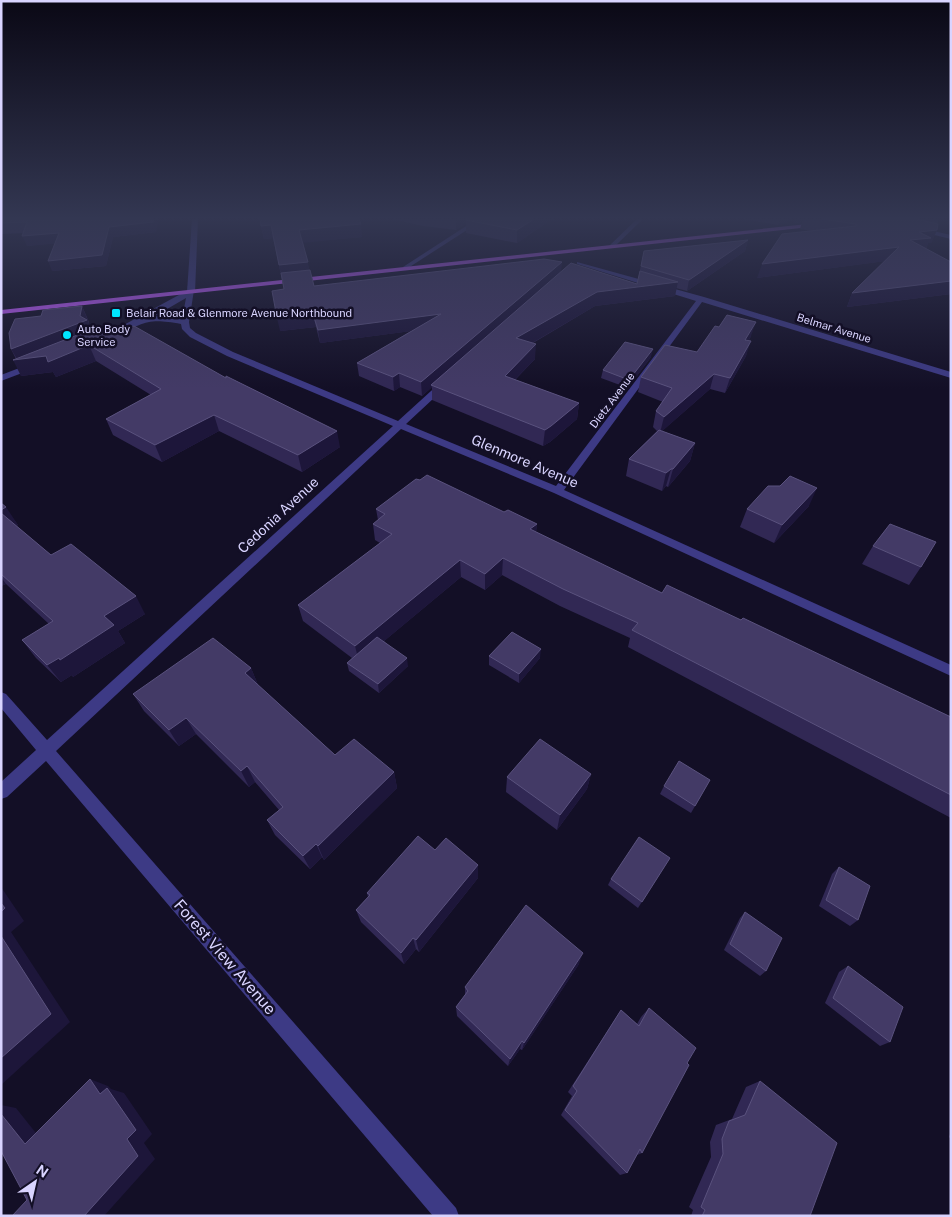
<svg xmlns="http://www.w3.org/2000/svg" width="952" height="1217" font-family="'Public Sans',sans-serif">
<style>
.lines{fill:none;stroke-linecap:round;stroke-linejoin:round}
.minor{fill:#3d3a85;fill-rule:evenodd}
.tertiary{fill:#3d3a85;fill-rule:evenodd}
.primary{fill:#c25bff;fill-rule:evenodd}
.wall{fill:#312854}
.shaded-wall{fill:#1d163a}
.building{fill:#433a66;stroke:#5a527e}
.poi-dot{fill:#00e5ff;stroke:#130f26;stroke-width:2}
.labels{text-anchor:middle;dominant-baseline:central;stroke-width:5;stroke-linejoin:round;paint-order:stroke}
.far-poi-label{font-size:11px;fill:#d9d4ff;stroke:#130f26;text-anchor:start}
.far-street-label{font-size:11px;fill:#d9d4ff;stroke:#130f26}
.street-label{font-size:14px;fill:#d9d4ff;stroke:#130f26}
.near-street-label{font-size:16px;fill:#d9d4ff;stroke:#130f26}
</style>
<rect width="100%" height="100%" fill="#130f26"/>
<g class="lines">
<g class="minor">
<polygon points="477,219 484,219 408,268 403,267"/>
<polygon points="637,219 643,219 613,248 609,248 609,246"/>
<polygon points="920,228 951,235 951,239 918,231"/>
<path d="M577,262L704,297L951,372V378L702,302L564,490L951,665V676L554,493L401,429L56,751L456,1208L459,1216H433L46,761L7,797L1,799V782L36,750L1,708V692L6,694L47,740L393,426L227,356L190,337L182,329L181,324C148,318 144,322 115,337H109V333L188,290H194L189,322L190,328L196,333L233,352L398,421L442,381H448V385L406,424L556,486L696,301L577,264ZM186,298L182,319L155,316Z"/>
<polygon points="35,362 38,363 38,367 1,381 1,375"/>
</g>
<polygon class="tertiary" points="192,219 198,219 195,292 191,294 187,292"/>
<polygon class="primary" points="817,223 819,226 1,314 1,310"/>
</g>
<g class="wall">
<polygon points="1,219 156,232 113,237 106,266 52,271 54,243 27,246 24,233 1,234"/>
<polygon points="392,219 552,219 517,243 466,233 466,224 456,230 423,226"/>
<polygon points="743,219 791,219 784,224 778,225"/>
<polygon points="795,219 939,219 937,224 937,230 931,243 928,243 926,249 951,262 951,294 847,307 852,293 885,261 757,278 813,231 800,229 802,222 793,223"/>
<polygon points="261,226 362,237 303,242 309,270 314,286 561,272 637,284 644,251 748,240 745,251 687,291 676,288 675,296 595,306 533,343 535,359 515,380 579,403 577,419 550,442 543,446 432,400 432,387 422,396 400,387 394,391 359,376 357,363 411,331 320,343 316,327 280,331 284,289 273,238 264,239"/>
<polygon points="82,306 89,322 89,324 91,330 110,334 340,447 302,472 219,431 162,462 113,435 106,419 151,395 96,361 56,377 53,372 21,376 16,359 11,349 41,316"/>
<polygon points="751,336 749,340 746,356 725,393 710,389 662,431 695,443 690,461 668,487 666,486 662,491 626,476 629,459 657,431 653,427 656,411 663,402 638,392 641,377 697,352"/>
<polygon points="651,357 628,388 601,378 603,370"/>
<polygon points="1,503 18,525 16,526 51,555 145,614 118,631 125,643 73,677 72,675 61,682 36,658 22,640 49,624 6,584 1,586"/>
<polygon points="809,506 774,543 740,527 747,509"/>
<polygon points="376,509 504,512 537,524 536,532 662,593 741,620 951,717 951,818 628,647 630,638 560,606 502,575 485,590 461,577 384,641 408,666 379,693 349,671 347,663 352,658 303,621 298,605 380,543 375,540 373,524 378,520"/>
<polygon points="873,546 921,567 909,585 862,564"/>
<polygon points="489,656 540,658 519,683 489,665"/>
<polygon points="251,668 258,685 335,755 394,772 397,788 324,860 322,857 310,869 275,835 267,820 279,810 255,782 249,787 196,734 179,746 144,711 133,694"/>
<polygon points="591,774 587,789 557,830 506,792 507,777"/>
<polygon points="710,780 691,813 660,794 664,786"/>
<polygon points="435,850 478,878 419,952 416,949 404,964 361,922 356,910 368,897 367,893"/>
<polygon points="670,858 638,908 608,885 611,879"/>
<polygon points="839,867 858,920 850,926 819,906 832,874"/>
<polygon points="745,912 766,971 760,976 724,950 740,918"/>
<polygon points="579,964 522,1050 520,1049 508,1066 457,1016 456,1007 465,995 465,987"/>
<polygon points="848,966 890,1042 880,1046 825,1003 839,972"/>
<polygon points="649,1008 687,1063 642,1153 637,1155 627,1173 620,1175 561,1115 572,1096 568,1092 621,1010 637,1024 641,1017"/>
<polygon points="760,1081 810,1216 691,1216 693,1210 689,1207 711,1157 710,1142 716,1125 732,1119 746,1087"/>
<polygon points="951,1131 951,1139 949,1137"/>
</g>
<g class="shaded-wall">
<polygon points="154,219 159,219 156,232 113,237 106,266 52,271 48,261 109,227"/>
<polygon points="456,219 473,219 466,220 466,224 456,230"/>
<polygon points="534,219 552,219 517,243 517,230"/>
<polygon points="780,219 791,219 784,224 778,225"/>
<polygon points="795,219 803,219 802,222 793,223"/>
<polygon points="361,224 362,237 302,243 299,230"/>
<polygon points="271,225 273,238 264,239 261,226"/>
<polygon points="937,230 931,243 928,243 925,251 910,240 919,232"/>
<polygon points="59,233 63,243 27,246 22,236"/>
<polygon points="748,240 745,251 687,291 689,280"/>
<polygon points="899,247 894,260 757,278 762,264"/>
<polygon points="308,262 310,275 282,278 279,265"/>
<polygon points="562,262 561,275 431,385 432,387 422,396 421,382"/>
<polygon points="951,281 951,294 847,307 852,293"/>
<polygon points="678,282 675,296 595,306 515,353 516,338 597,292"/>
<polygon points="82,306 94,336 89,345 96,361 56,377 53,372 21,376 13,360 17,359 11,349 80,316"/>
<polygon points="313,314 316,327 280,331 277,318"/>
<polygon points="441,314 442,327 320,343 318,330"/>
<polygon points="756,322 751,336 741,355 745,340"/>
<polygon points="751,341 746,356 725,393 730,378"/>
<polygon points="536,344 535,359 504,391 505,376"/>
<polygon points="653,349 651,357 628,388 629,380"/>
<polygon points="399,373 400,387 394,391 393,377"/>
<polygon points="714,374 710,389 660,433 664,417"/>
<polygon points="579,403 577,419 550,442 543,446 545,430"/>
<polygon points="214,415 219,431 162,462 155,445"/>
<polygon points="337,431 340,447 302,472 298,455"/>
<polygon points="695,443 690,461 668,487 673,469"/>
<polygon points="671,469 666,486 662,491 666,473"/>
<polygon points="817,488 809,506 774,543 782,525"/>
<polygon points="6,507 18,525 11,529 1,515 1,510"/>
<polygon points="537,524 535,541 530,529"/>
<polygon points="503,558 502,575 485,590 485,574"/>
<polygon points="460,560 461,577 359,662 355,646"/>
<polygon points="1,577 6,584 1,586"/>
<polygon points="136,596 145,614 118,631 125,643 73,677 72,675 61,682 47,665 59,658 104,616"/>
<polygon points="541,649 540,658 519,683 519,674"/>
<polygon points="407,658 408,666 379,693 378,684"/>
<polygon points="251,668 258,685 245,673"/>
<polygon points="186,718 196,734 179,746 169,730"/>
<polygon points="247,766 255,782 249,787 241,771"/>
<polygon points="394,772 397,788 324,860 318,846"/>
<polygon points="591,774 587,789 557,830 560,815"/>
<polygon points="316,844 322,857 310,869 303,856"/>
<polygon points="478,865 478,878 419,952 416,940"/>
<polygon points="1,887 24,921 11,932 70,1022 1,1085"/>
<polygon points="413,938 416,949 404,964 401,953"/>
<polygon points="583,953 579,964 522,1050 524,1043"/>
<polygon points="522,1041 520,1049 508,1066 510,1059"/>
<polygon points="90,1079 108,1086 111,1089 124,1093 152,1134 144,1143 155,1159 104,1216 84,1216 127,1139"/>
<polygon points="1,1105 16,1108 47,1147 25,1144 1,1114"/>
</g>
<g class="building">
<polygon points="1,219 154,219 153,222 109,227 102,255 48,261 59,233 22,236 27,222 1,223"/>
<polygon points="260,219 359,219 361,224 299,230 308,262 279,265 271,225 261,226"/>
<polygon points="468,219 534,219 517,230 466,220"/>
<polygon points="822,219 916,219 938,224 937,230 919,232 931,238 910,240 951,262 951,281 852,293 899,247 762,264 782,234 856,226 856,224"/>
<polygon points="748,240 689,280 641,266 644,251"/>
<polygon points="544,259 562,262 421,382 399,373 393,377 357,363 441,314 318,330 313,314 277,318 272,291 284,289 281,273 310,270 314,286"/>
<polygon points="571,263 637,284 640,271 678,282 597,292 516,338 536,344 505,376 579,403 551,426 545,430 431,385"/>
<polygon points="82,306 80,316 87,320 11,349 9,333 15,319 41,316 43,310"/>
<polygon points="727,315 756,322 745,340 751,341 730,378 714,374 664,417 656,411 672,388 641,377 665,345 697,352 715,326 719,327"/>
<polygon points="134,326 226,378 226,376 337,431 298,455 214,415 155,445 106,419 161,389 89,345 48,362 46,356 13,360 98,327 110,334"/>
<polygon points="625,342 653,349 629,380 603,370"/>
<polygon points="659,430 695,443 673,469 671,469 666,473 629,459"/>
<polygon points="427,475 504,512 508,510 537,524 530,529 662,593 667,585 741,620 743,618 951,717 951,795 632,630 638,623 563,589 503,558 485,574 460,560 355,646 298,605 392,534 373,524 385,514 376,509 416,479 420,480"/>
<polygon points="790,476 817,488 782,525 747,509 768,486 780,486"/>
<polygon points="1,503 6,507 1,510"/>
<polygon points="1,513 51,555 71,544 136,596 104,616 114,625 60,660 59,658 47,665 22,640 53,621 1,574"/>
<polygon points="890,524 936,542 921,567 873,546"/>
<polygon points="512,632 541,649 519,674 489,656"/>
<polygon points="377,637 407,658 378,684 347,663"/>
<polygon points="213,638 251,668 245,673 335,755 354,739 394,772 318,846 316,844 303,856 267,820 283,807 247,766 241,771 186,718 169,730 133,694"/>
<polygon points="540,739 591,774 560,815 507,777"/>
<polygon points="679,761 710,780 695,806 664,786"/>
<polygon points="418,836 435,850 446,838 478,865 416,940 413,938 401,953 356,910 370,895 367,893"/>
<polygon points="639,837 670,858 642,902 611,879"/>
<polygon points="839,867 870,886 858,920 826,900"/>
<polygon points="1,903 5,908 1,912"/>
<polygon points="526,905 583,953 524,1043 522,1041 510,1059 456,1007 468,991 465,987"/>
<polygon points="745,912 782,938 766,971 730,944"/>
<polygon points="1,936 51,1014 1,1058"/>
<polygon points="848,966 903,1007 890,1042 833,998"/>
<polygon points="649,1008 696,1048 687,1063 689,1065 642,1153 640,1149 627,1173 565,1110 577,1091 573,1086 621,1010 639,1026"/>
<polygon points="90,1079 100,1094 107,1088 136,1130 127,1139 138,1156 84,1216 12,1216 27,1200 1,1151 1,1114 25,1144"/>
<polygon points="760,1081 837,1143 810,1216 702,1216 705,1210 701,1207 723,1154 722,1139 729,1121 745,1115"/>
</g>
<linearGradient id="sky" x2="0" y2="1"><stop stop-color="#0a0815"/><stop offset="0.56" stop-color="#333752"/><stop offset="1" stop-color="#333752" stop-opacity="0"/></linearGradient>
<rect width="952" height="389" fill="url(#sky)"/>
<g class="poi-dot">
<rect x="111" y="308" width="10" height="10" rx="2.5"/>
<circle cx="67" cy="335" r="5"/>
</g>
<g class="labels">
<g class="far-poi-label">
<text x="126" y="313">Belair Road &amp; Glenmore Avenue Northbound</text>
<text x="77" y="329">Auto Body<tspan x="77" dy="13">Service</tspan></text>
</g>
<g class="far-street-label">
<text transform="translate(834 328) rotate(17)">Belmar Avenue</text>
<text transform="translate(612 400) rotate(-53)">Dietz Avenue</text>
</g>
<g class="street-label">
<text transform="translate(525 461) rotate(23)">Glenmore Avenue</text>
<text transform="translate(278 515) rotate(-43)">Cedonia Avenue</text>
</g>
<g class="near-street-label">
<text transform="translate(225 957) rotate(49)">Forest View Avenue</text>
</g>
</g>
<rect width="952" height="1217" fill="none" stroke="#d9d4ff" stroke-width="5"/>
<g transform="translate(35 1182) rotate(34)" stroke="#130f26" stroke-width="4" paint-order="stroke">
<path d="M0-4L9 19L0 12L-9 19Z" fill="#d9d4ff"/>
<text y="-8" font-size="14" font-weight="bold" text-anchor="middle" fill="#d9d4ff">N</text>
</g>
</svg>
